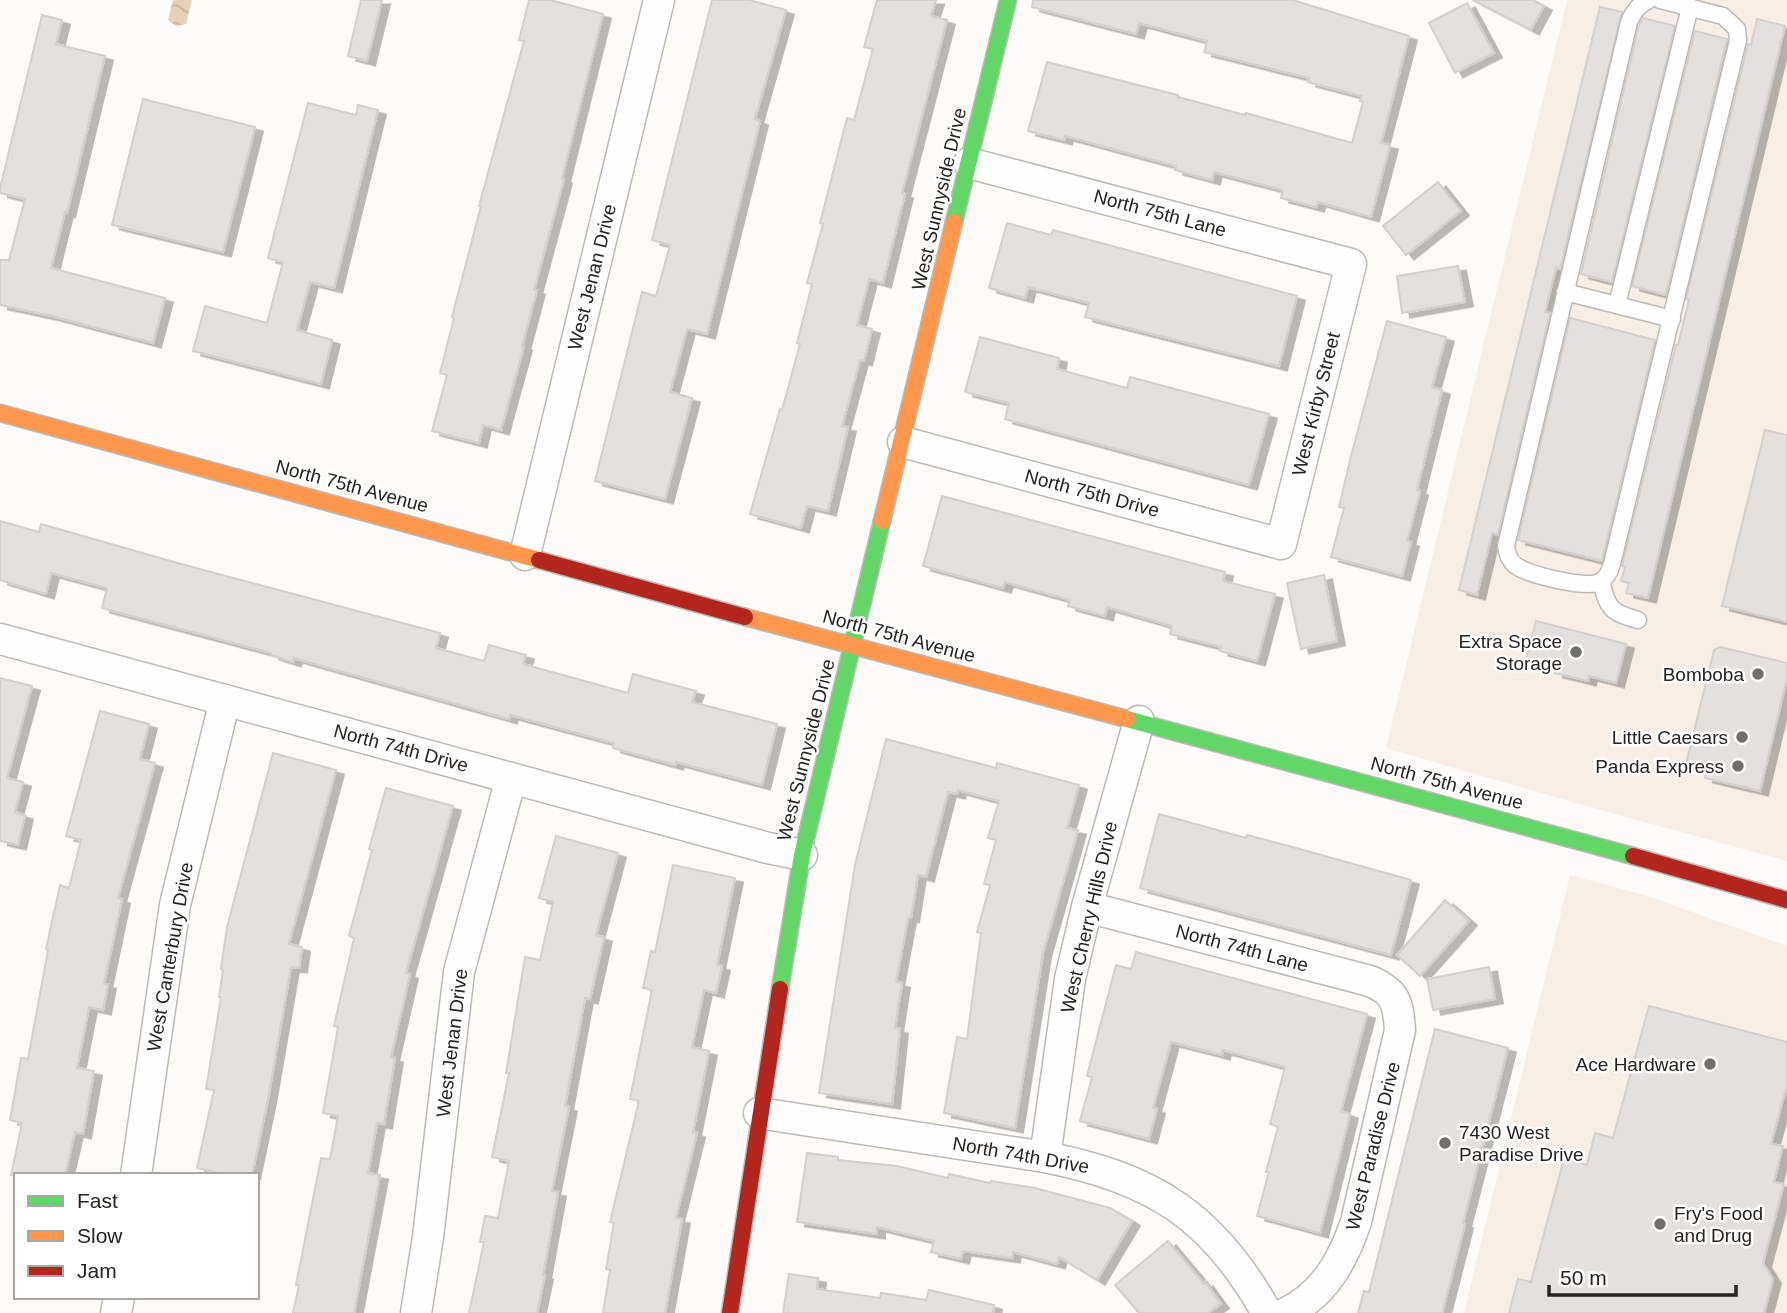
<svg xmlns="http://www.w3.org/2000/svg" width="1787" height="1313" font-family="Arial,sans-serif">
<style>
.built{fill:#f7efe6}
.water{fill:url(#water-waves)}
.building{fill:#e3e0dd;stroke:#d2cfcc;stroke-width:2;filter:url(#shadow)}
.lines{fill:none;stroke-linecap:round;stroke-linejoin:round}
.lane-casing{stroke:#bcbab7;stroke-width:19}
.street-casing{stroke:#bcbab7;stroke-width:33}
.fast-casing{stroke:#bcbab7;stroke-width:19}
.slow-casing{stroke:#bcbab7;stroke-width:19}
.jam-casing{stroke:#bcbab7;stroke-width:19}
.lane{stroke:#fffefe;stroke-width:16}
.street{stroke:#fffefe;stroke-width:30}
.fast{stroke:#63d668;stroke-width:16}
.slow{stroke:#ff974d;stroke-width:16}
.jam{stroke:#b3261e;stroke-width:16}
.poi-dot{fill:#716f6c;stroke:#fff;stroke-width:2.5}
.labels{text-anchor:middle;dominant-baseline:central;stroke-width:5;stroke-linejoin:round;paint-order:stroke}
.street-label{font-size:19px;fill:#262320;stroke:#fff}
.poi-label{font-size:19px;fill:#262320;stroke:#fff;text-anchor:end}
</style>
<defs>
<pattern id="water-waves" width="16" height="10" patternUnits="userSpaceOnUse" patternTransform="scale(1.75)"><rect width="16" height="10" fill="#e6d2bb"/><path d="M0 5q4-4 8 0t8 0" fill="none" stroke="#c5b4a0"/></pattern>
<filter id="shadow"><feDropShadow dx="8" dy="4.5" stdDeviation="0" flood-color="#0004"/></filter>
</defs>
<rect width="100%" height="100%" fill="#fdfbf8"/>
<g class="built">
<polygon points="1567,0 1787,0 1787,861 1589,807 1386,748"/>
<polygon points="1570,875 1648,896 1787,946 1787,1313 1464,1313"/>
</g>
<polygon class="water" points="173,0 192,0 186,24 176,26 168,20"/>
<g class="building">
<polygon points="361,0 382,0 367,61 348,56"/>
<polygon points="529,0 550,0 603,14 562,178 564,179 534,290 537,290 522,346 524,346 501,430 483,425 479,443 432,431 447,375 440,373 454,318 452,317 481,206 479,206 524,41 519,40"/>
<polygon points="712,0 749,0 786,10 755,119 760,121 707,334 687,329 670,392 692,398 665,499 595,481 642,292 656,296 670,245 652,240"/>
<polygon points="877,0 936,0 931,16 947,20 902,193 905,194 883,283 869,279 857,325 872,329 864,361 860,360 842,426 848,427 828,511 807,506 801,528 750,514 780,409 782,410 800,344 797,343 812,284 807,283 823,224 820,223 847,118 854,120 873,49 864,47"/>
<polygon points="1033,0 1293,0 1409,36 1381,143 1390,145 1371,217 1318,202 1316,207 1281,198 1283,190 1214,172 1212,180 1175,170 1176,166 1065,136 1064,140 1028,131 1047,62 1178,95 1178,97 1245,115 1246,113 1352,143 1363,102 1360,101 1361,96 1308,82 1309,78 1204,52 1207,41 1139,23 1136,34 1032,7"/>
<polygon points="1473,0 1533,0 1544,6 1531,30"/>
<polygon points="1467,3 1494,53 1455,73 1429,23"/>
<polygon points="1600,7 1622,12 1560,269 1556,268 1545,312 1550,313 1498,535 1492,533 1477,595 1459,590"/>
<polygon points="42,15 62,20 56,44 105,56 67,213 65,212 51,268 165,298 153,343 52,316 0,305 0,260 9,260 25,199 0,193 0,188"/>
<polygon points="1643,18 1675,26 1612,282 1581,274 1639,25"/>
<polygon points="1757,19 1785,26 1648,598 1626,593 1629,583 1621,581 1625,567 1622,566 1676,345 1678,345 1689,300 1686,299 1748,44 1751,45"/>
<polygon points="1695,31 1727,39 1666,295 1632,286"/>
<polygon points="143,99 255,127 223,252 112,225"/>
<polygon points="308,103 356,115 358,105 378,110 334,288 310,282 297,330 332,340 321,384 193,351 205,306 267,323 283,262 268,258"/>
<polygon points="1438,182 1461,211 1406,255 1383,226"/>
<polygon points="1007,223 1051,235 1053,230 1297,296 1279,366 1085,317 1089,303 1028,287 1025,298 989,288"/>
<polygon points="1458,266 1465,302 1402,313 1397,276"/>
<polygon points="1570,318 1655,340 1602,561 1518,540"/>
<polygon points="1387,321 1446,337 1432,387 1442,390 1417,490 1420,491 1407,541 1411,542 1402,576 1331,557 1344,508 1339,507 1351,456"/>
<polygon points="980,337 1059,358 1057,369 1127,388 1130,377 1269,414 1249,485 1005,419 1009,403 965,392"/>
<polygon points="1765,430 1787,435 1787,622 1722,606"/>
<polygon points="942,496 1225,572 1223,581 1275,594 1257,661 1220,651 1221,647 1170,634 1172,626 1107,607 1105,616 1068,606 1070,600 1005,582 1003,588 923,566"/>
<polygon points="0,521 39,532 41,524 181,564 440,633 436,648 484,661 489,645 526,655 523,664 628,693 633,674 696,691 692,702 777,724 762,785 676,762 675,765 613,748 614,743 510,715 509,719 294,658 293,662 271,655 271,653 102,608 107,588 51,573 46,594 0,580"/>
<polygon points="1324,575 1337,641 1301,649 1287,583"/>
<polygon points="1536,621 1626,644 1616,683 1589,676 1588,681 1555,673 1556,668 1526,660"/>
<polygon points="1720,647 1787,663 1787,678 1760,791 1705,778 1708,769 1686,764 1714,650"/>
<polygon points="0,678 32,686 7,778 23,782 15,812 25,815 18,845 0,841"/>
<polygon points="100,711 149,724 140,759 155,763 118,898 122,899 104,984 108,984 103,1010 89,1007 77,1068 94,1071 83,1134 75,1132 65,1175 11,1175 22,1123 10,1120 21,1058 28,1059 48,950 46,949 60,885 69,888 81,840 66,836"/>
<polygon points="886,739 996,768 997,763 1079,785 1067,828 1078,830 1043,953 1015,1128 944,1113 957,1037 967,1039 981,933 977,932 990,885 984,884 996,840 988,838 999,801 958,790 957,794 948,792 926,877 918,875 911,918 908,918 896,982 902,983 895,1028 900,1029 892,1104 819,1093 855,865"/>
<polygon points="273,753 336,770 289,944 302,947 299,968 291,967 268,1099 252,1175 228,1175 197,1168 214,1090 206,1089 221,997 219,997 223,970 221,969 227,927"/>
<polygon points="386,788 453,806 406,973 410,974 391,1057 395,1058 384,1124 377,1123 368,1173 380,1175 354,1313 293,1313 299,1285 296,1285 321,1158 330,1159 338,1116 323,1113 338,1027 334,1026 354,938 349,936 372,850 369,849"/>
<polygon points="1159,814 1246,838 1247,835 1289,846 1411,880 1391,955 1140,888"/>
<polygon points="556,836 618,853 596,935 604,937 590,999 585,998 565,1106 569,1107 552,1191 558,1192 543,1275 545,1275 537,1313 469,1313 484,1242 480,1242 485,1216 498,1218 509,1161 492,1157 509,1073 506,1073 525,957 540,960 553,902 539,898"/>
<polygon points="673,865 735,878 717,965 722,966 716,993 704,990 692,1047 709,1051 693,1132 697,1133 676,1218 682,1219 665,1313 603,1313 610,1270 606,1269 614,1223 610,1222 639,1101 630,1099 652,990 643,988 651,951 655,952"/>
<polygon points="1445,900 1469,921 1420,976 1397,955"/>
<polygon points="1136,952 1367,1014 1341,1111 1350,1114 1320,1233 1257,1216 1269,1172 1266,1172 1278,1127 1270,1124 1285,1067 1223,1050 1222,1055 1171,1042 1153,1108 1157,1109 1149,1139 1080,1121 1092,1077 1087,1076 1116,965 1131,969"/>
<polygon points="1489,967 1495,999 1433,1010 1427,979"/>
<polygon points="1649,1006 1787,1042 1787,1085 1771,1144 1783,1146 1774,1182 1784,1184 1763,1263 1773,1279 1764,1313 1509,1313 1518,1279 1531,1282 1564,1159 1587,1165 1595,1133 1613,1138"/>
<polygon points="1435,1029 1508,1048 1463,1223 1465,1224 1445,1302 1442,1313 1358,1313 1364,1291 1369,1292"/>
<polygon points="807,1153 838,1157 838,1160 897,1166 948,1178 949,1174 990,1183 991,1181 1035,1188 1110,1208 1132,1221 1097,1280 1059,1257 1057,1264 1013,1252 1012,1258 963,1251 961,1259 931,1252 934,1241 877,1227 877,1234 797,1222"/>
<polygon points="1168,1241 1204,1284 1205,1282 1221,1304 1208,1313 1139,1313 1115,1285"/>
<polygon points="789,1274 818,1278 817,1289 880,1298 881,1293 926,1300 929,1290 994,1305 993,1313 783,1313"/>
</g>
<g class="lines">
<defs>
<g id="lane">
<path d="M1649,0C1638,5 1634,11 1629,22L1506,546C1507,553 1509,560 1515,565C1527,575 1587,589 1600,582C1607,578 1610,571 1612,564L1738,40L1737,29L1723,16L1660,0"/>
<polyline points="1565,292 1672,319"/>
<polyline points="1617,305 1690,7"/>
<path d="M1601,581C1608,609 1610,612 1638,620"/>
</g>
<g id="street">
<polyline points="903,442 1281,544 1351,264 969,163"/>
<polyline points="525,555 659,0"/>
<polyline points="0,639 768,848 802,855"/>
<path d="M1087,907L1370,981C1396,992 1398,1003 1400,1030L1356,1222C1343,1260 1324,1295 1286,1313"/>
<path d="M759,1113L1045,1157C1153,1178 1213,1216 1267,1313"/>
<polyline points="1045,1157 1070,979 1087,907 1139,721"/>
<polyline points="136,1175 175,905 225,700"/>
<polyline points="116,1313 119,1297"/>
<polyline points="416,1313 428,1237 459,972 511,778"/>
</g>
<g id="fast">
<polyline points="954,222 1008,0"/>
<polyline points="1127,719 1633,856"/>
<polyline points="780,989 802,855 882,521"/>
</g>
<g id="slow">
<polyline points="0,413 539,560"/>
<polyline points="882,521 954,222"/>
<polyline points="745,617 1127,719"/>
</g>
<g id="jam">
<polyline points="539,560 745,617"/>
<polyline points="1633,856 1787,900"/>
<polyline points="730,1313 780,989"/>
</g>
</defs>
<use href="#lane" class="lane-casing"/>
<use href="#street" class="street-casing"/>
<use href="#fast" class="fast-casing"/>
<use href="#slow" class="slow-casing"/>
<use href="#jam" class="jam-casing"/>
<use href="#lane" class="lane"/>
<use href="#street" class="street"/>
<use href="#fast" class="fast"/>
<use href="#slow" class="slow"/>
<use href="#jam" class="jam"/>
</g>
<g class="poi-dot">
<circle cx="1576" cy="652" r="7"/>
<circle cx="1758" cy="674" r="7"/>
<circle cx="1742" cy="737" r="7"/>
<circle cx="1738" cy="766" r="7"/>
<circle cx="1710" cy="1064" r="7"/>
<circle cx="1445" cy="1143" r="7"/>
<circle cx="1660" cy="1224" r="7"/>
</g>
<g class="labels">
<g class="street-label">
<text transform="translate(939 199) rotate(-77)">West Sunnyside Drive</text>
<text transform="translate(1160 213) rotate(15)">North 75th Lane</text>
<text transform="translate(592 277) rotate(-76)">West Jenan Drive</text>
<text transform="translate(1316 404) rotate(-76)">West Kirby Street</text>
<text transform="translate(352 486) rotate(15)">North 75th Avenue</text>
<text transform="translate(1092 493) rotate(15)">North 75th Drive</text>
<text transform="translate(899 636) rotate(15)">North 75th Avenue</text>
<text transform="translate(401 748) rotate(15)">North 74th Drive</text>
<text transform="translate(806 750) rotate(-76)">West Sunnyside Drive</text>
<text transform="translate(1447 783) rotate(15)">North 75th Avenue</text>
<text transform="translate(1089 917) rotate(-77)">West Cherry Hills Drive</text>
<text transform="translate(1242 948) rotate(15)">North 74th Lane</text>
<text transform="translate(170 957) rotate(-80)">West Canterbury Drive</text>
<text transform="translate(452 1043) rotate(-83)">West Jenan Drive</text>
<text transform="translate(1373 1146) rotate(-76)">West Paradise Drive</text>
<text transform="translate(1021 1155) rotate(10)">North 74th Drive</text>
</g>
<g class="poi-label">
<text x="1562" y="641">Extra Space<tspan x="1562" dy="22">Storage</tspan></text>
<text x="1744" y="674">Bomboba</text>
<text x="1728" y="737">Little Caesars</text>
<text x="1724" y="766">Panda Express</text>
<text x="1696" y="1064">Ace Hardware</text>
<text x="1459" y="1132" text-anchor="start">7430 West<tspan x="1459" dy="22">Paradise Drive</tspan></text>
<text x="1674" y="1213" text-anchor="start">Fry's Food<tspan x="1674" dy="22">and Drug</tspan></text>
</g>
</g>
<rect x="14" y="1173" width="245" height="126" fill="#ffffff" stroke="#a8a7a6" stroke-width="2"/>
<rect x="28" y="1196" width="35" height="10" fill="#63d668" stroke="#a8a7a6" stroke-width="2"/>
<text x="77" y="1208" font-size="21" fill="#262320">Fast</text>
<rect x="28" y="1231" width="35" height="10" fill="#ff974d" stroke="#a8a7a6" stroke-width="2"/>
<text x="77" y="1243" font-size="21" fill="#262320">Slow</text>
<rect x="28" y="1266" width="35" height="10" fill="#b3261e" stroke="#a8a7a6" stroke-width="2"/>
<text x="77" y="1278" font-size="21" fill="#262320">Jam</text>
<path d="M1549 1285v10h187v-10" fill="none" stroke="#262320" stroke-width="3.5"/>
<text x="1560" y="1285" font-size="21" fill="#262320" stroke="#ffffff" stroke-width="5" paint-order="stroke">50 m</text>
</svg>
